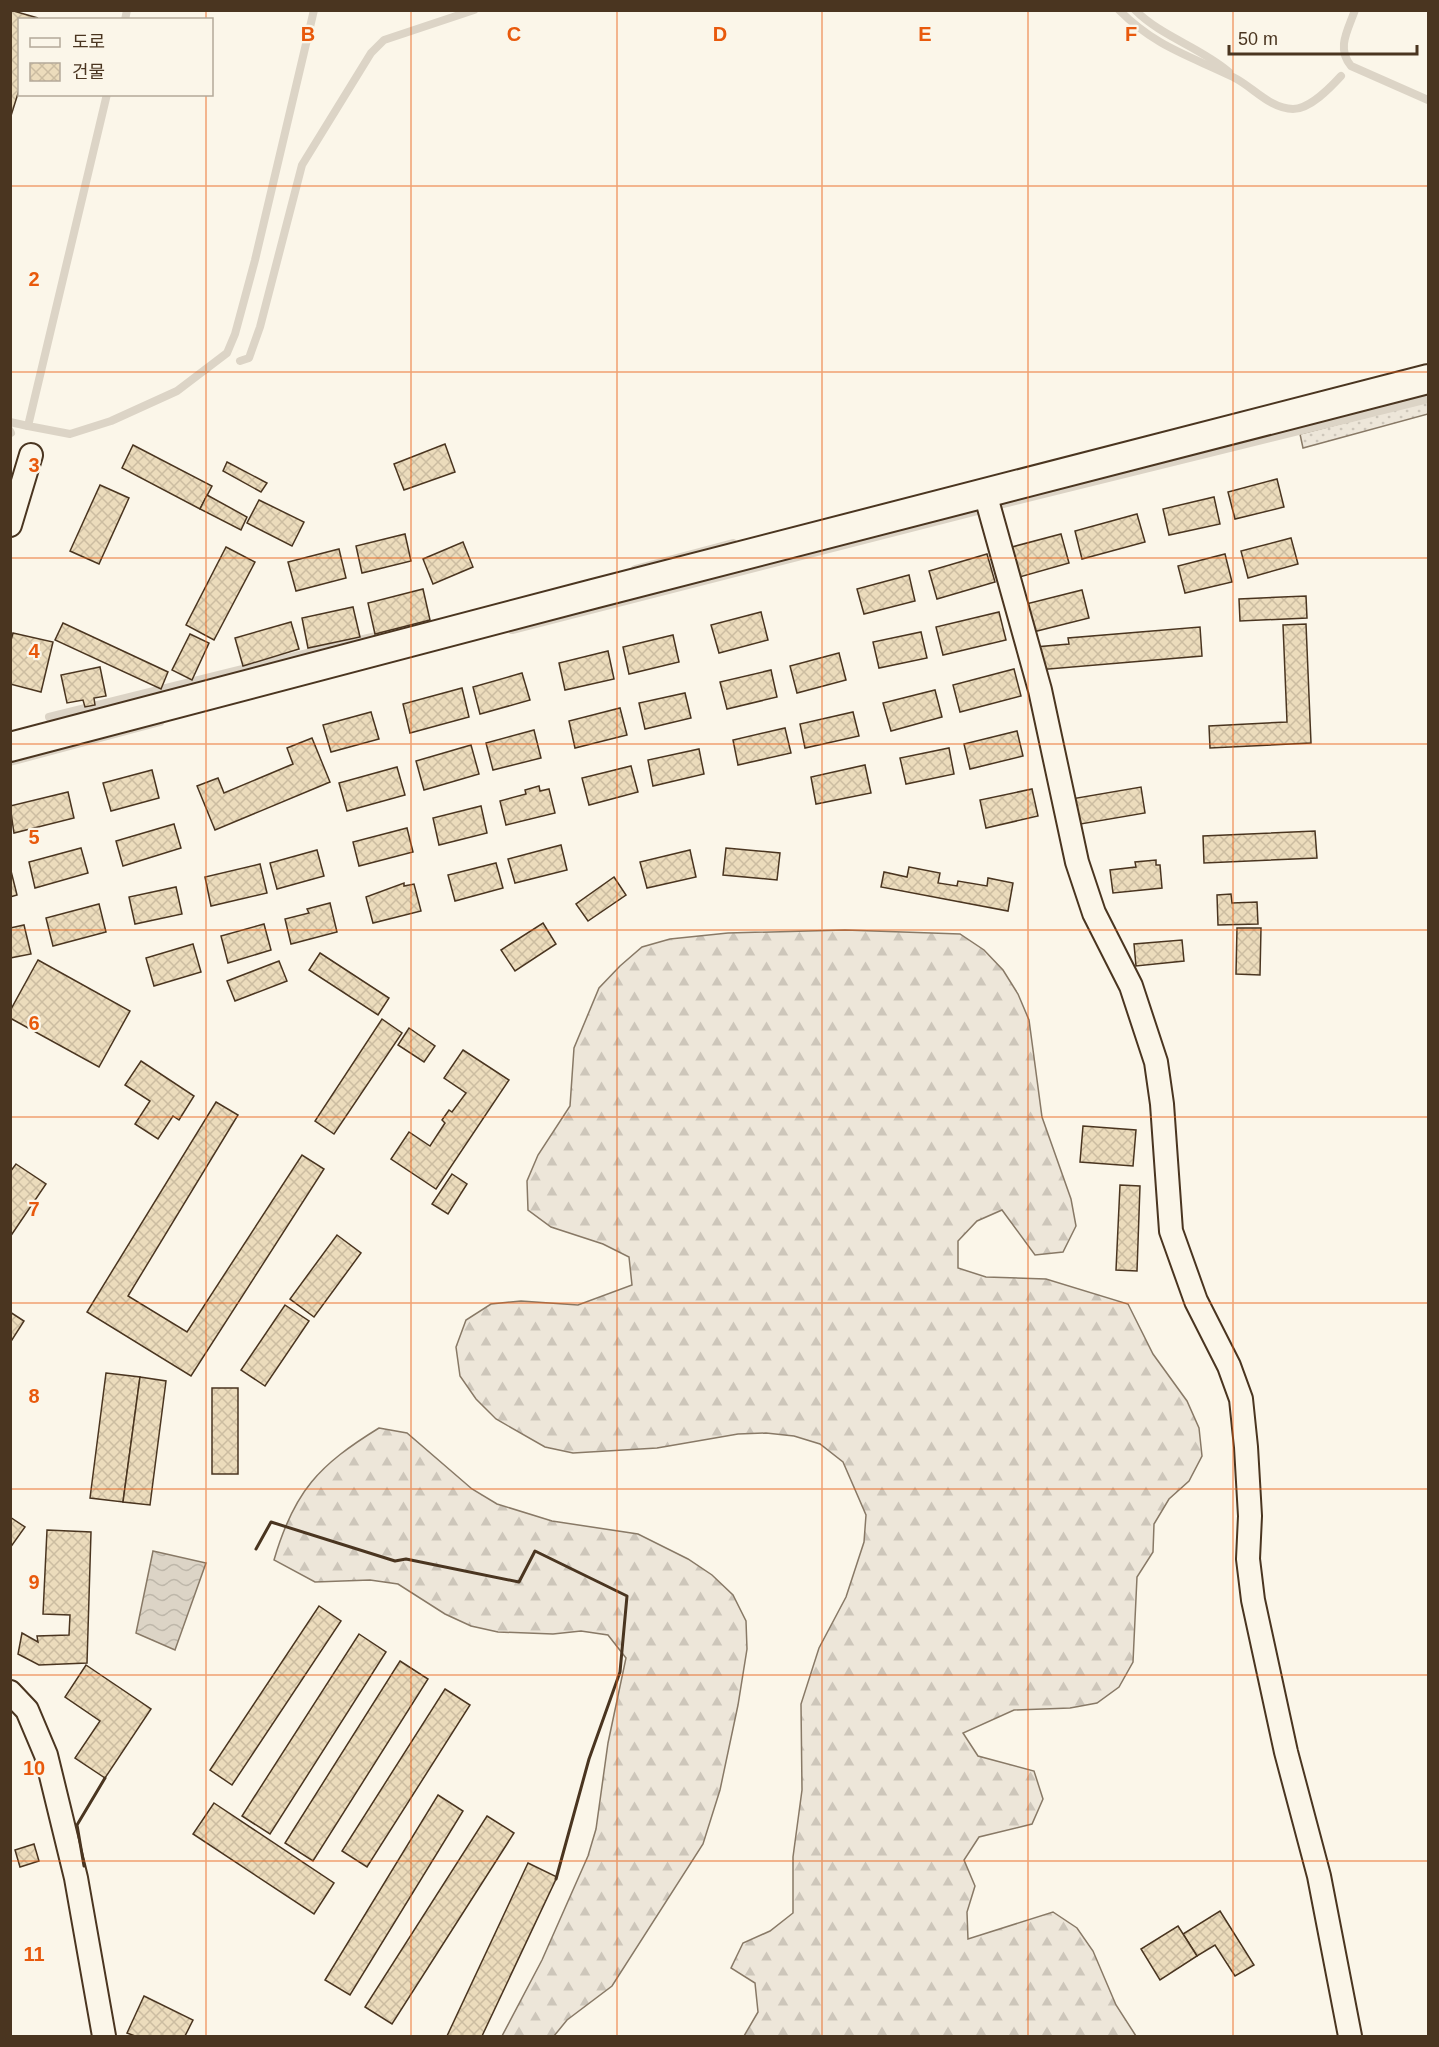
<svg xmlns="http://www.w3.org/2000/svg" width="1439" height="2047" font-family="Arial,'Noto Sans KR',sans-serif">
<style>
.grass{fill:url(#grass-dots);stroke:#887966;stroke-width:1.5}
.forest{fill:url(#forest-firs);stroke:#887966;stroke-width:1.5}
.water{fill:url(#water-waves);stroke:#887966;stroke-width:1.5}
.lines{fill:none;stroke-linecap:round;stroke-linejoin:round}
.stream{stroke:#dcd4c6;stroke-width:8}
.building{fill:url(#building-cross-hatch);stroke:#4a3520;stroke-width:1.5}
.minor-casing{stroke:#4a3520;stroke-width:26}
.tertiary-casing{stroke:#4a3520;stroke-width:32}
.minor{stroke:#fbf6e9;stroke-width:22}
.tertiary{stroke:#fbf6e9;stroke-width:28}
.wall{stroke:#4a3520;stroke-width:3}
.grid{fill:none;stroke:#e8590c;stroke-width:1.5;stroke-opacity:0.55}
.grid-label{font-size:20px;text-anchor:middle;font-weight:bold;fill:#e8590c;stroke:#fbf6e9;stroke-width:4.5;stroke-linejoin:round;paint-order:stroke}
</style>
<defs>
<pattern id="grass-dots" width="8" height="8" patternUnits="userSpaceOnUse" patternTransform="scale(1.5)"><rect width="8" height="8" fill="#ede6d9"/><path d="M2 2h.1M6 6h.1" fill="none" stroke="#cdc6ba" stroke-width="1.8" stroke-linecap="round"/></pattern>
<pattern id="forest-firs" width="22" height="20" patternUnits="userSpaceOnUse" patternTransform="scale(1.5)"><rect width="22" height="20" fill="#ede6d9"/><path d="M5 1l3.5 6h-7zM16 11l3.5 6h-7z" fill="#cdc6ba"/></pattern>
<pattern id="water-waves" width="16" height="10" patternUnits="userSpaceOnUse" patternTransform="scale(1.5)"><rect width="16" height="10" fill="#dcd4c6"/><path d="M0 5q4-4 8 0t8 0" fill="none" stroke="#beb7aa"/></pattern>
<pattern id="building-cross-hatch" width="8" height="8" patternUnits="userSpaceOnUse" patternTransform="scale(1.5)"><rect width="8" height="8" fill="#ecdcbc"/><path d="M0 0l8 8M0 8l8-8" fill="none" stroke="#ccbda1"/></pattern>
</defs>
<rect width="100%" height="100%" fill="#fbf6e9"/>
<polygon class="grass" points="1428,401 1428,414 1303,448 1300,434"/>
<g class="forest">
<polygon points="845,930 960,934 984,950 1003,970 1018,994 1029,1020 1042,1117 1071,1199 1076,1226 1063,1252 1035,1255 1002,1210 977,1221 958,1241 958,1268 986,1277 1046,1279 1128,1304 1153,1354 1187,1401 1199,1428 1202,1456 1189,1481 1169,1499 1154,1524 1153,1552 1137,1577 1133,1662 1119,1687 1097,1703 1070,1708 1014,1710 963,1733 978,1756 1034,1771 1043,1799 1032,1824 979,1837 964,1860 975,1886 967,1912 968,1939 1053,1912 1077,1928 1093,1951 1116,2005 1136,2036 744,2036 758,2012 755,1983 731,1968 743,1943 770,1931 793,1913 793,1857 802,1790 801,1704 819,1648 846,1597 864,1542 866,1515 843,1462 820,1444 794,1436 766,1433 738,1434 657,1448 573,1453 545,1447 496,1419 476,1399 460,1376 456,1347 466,1320 491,1304 521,1301 578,1305 632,1285 629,1257 603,1244 551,1227 528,1210 527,1181 538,1155 570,1106 574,1048 599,988 620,966 642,947 670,939 728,933"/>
<path d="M379,1428L407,1433L472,1489L497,1504L552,1521L638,1534L688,1559L712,1575L733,1595L746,1621L747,1649L738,1705L720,1790L703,1844L612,1986L567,2020L554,2036H502L542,1960L588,1856L596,1829L608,1743L626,1658L608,1635L581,1631L553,1634L498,1632L471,1626L445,1614L398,1584L370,1580L315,1582L274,1560C294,1491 319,1465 379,1428Z"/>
</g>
<polygon class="water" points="153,1551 206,1563 175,1650 136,1633"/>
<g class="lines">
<g class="stream">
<path d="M1119,10C1156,47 1188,55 1233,77C1252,86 1270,109 1293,109C1310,109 1330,88 1341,76"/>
<path d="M1135,10C1162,37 1200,47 1229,72"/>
<path d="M1355,10C1348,30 1336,48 1351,66L1428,100"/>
<polyline points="125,20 127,10"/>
<polyline points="107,94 28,426 70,434 111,421 177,391 227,353 235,334 255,260 314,10"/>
<polyline points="240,361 249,358 260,327 302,165 371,53 384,40 474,10"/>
<polyline points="10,422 28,426"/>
<polyline points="10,431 11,433"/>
<polyline points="999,505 1428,399"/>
<polyline points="635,569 733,543"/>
<polyline points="512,630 981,510"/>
<polyline points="49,717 376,636"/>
<polyline points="10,762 160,722"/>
</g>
</g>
<g class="building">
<polygon points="10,10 38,18 20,20 20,87 10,119"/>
<polygon points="445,444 455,472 404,490 394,464"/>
<polygon points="133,445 212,486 200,509 122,468"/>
<polygon points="227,462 267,483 261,492 223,471"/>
<polygon points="1277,479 1284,507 1235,519 1228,492"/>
<polygon points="100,485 129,498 99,564 70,551"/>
<polygon points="207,495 247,517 241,530 200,509"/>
<polygon points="1214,497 1220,524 1169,535 1163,509"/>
<polygon points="259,500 304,522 292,546 247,523"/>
<polygon points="1137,514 1145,542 1082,559 1075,531"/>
<polygon points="405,534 411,561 362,573 356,546"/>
<polygon points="1061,534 1069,563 1016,578 1008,548"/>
<polygon points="1291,538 1298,564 1248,578 1241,551"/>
<polygon points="463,542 473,567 433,584 423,559"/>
<polygon points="226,547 255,562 214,640 186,625"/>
<polygon points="339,549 346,578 296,591 288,562"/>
<polygon points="987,554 995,582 937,599 929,571"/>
<polygon points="1225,554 1232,582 1185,593 1178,566"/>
<polygon points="909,575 915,601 864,614 857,589"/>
<polygon points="423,589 430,620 375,634 368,603"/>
<polygon points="1082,590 1089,618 1033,632 1026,604"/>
<polygon points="1306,596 1307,618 1240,621 1239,599"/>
<polygon points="353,607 360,637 308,648 302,618"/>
<polygon points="761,612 768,640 719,653 711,625"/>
<polygon points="999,612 1006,640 943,655 936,627"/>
<polygon points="291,622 299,649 243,666 235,638"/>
<polygon points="63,623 168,672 161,689 55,640"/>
<polygon points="1306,624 1311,743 1210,748 1209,726 1287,722 1283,625"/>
<polygon points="1200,627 1202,656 1037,670 1035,647 1069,644 1068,638"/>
<polygon points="921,632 927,658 879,668 873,642"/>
<polygon points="13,633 53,642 41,692 10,684 10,644"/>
<polygon points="190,634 209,643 192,680 172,670"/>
<polygon points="673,635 679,662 629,674 623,647"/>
<polygon points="608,651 614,679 565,690 559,663"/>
<polygon points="839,653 846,680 797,693 790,666"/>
<polygon points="100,667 106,696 94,698 95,705 85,707 83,700 67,703 61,675"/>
<polygon points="1014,669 1021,696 960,712 953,685"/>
<polygon points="771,670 777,697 727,709 720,682"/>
<polygon points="522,673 530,700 480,714 473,687"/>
<polygon points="462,688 469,717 410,733 403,704"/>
<polygon points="935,690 942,717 891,731 883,703"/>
<polygon points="685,693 691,718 645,729 639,703"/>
<polygon points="620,708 627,735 575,748 569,721"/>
<polygon points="371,712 379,739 331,752 323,725"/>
<polygon points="853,712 859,736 805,748 800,724"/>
<polygon points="785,728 791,753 738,765 733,740"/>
<polygon points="534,730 541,758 493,770 486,743"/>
<polygon points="1017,731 1023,756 970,769 964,744"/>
<polygon points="312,738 330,782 215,830 197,786 218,778 224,793 293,764 287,748"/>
<polygon points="471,745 479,774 424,790 416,761"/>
<polygon points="949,748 954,774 906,784 900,758"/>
<polygon points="699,749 704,774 653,786 648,760"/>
<polygon points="865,765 871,793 816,804 811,777"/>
<polygon points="631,766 638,792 589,805 582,778"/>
<polygon points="397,767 405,795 347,811 339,783"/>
<polygon points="152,770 159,798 111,811 103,783"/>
<polygon points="539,786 540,791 549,789 555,813 506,825 500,801 526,794 525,790"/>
<polygon points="1141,787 1145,813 1075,825 1071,799"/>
<polygon points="1032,789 1038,816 986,828 980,800"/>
<polygon points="68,792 74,818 14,833 10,806"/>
<polygon points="481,806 487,833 439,845 433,818"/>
<polygon points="174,824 181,848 123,866 116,841"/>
<polygon points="407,828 413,852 359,866 353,842"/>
<polygon points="1315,831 1317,858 1204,863 1203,836"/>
<polygon points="561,845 567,870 515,883 508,859"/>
<polygon points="81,848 88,873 35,888 29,862"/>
<polygon points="726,848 780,853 777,880 723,875"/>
<polygon points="317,850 324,876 277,889 270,863"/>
<polygon points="690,850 696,877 647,888 640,862"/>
<polygon points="1156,860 1156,865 1160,865 1162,888 1113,893 1110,870 1136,867 1135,862"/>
<polygon points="496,863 503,888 455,901 448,875"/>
<polygon points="260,864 267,893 211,906 205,877"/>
<polygon points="10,867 17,895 10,897"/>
<polygon points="909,867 940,873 938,883 957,886 958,881 987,886 988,878 1013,883 1008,911 881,887 884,872 907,877"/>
<polygon points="614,877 626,895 588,921 576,904"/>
<polygon points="404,883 404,886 414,884 421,911 373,923 366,897"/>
<polygon points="176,887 182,914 135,924 129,897"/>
<polygon points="1231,894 1232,903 1257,902 1258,924 1218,925 1217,895"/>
<polygon points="330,903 337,932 291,944 285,919 309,913 307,909"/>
<polygon points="99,904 106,932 53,946 46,918"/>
<polygon points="543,923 556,944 515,971 501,950"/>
<polygon points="264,924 271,950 228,963 221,936"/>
<polygon points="24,925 31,954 10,958 10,928"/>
<polygon points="1237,928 1261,928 1260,975 1236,974"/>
<polygon points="1182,940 1184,961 1136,966 1134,944"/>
<polygon points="193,944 201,972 154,986 146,958"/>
<polygon points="320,953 389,998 378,1015 309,970"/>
<polygon points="38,960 130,1011 99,1067 10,1018 10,1011"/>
<polygon points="279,961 287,981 235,1001 227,981"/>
<polygon points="382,1019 402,1033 334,1134 315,1121"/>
<polygon points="409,1028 435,1046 424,1062 398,1045"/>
<polygon points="463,1050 509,1080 436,1189 391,1159 409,1132 430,1146 445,1123 442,1120 449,1110 452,1112 466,1093 444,1078"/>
<polygon points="141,1061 194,1096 179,1120 173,1116 158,1139 135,1124 150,1101 125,1085"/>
<polygon points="216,1102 238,1115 128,1296 187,1332 302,1155 324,1169 191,1376 87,1312"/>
<polygon points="1083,1126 1136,1130 1133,1166 1080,1162"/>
<polygon points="16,1164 46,1184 10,1237 10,1172"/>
<polygon points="452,1174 467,1184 448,1214 432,1204"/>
<polygon points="1120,1185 1140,1186 1137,1271 1116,1270"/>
<polygon points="337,1235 361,1253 314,1317 290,1299"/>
<polygon points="285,1305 309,1321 265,1386 241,1370"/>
<polygon points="10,1312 24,1321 10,1343"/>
<polygon points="106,1373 140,1377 123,1502 90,1498"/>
<polygon points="140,1377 166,1381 150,1505 123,1502"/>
<rect x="212" y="1388" width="26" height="86"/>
<polygon points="10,1517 25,1527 10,1548"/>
<polygon points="47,1530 91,1532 87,1663 39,1665 18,1654 22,1633 38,1642 37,1636 69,1635 70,1615 43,1614"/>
<polygon points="319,1606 341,1621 232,1785 210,1770"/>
<polygon points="359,1634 386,1652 270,1834 242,1816"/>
<polygon points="400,1661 428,1679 313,1861 285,1843"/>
<polygon points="86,1665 151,1709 105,1778 75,1758 100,1721 65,1697"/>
<polygon points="445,1689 470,1705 367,1867 342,1851"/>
<polygon points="438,1795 463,1811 350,1995 325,1980"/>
<polygon points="214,1803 334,1883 314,1914 193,1834"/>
<polygon points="487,1816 514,1833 392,2024 365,2007"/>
<polygon points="34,1844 39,1861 20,1867 15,1850"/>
<polygon points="528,1863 557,1877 482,2036 447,2036"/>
<polygon points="1220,1911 1254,1965 1235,1976 1215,1945 1197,1956 1183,1934"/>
<polygon points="1178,1926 1197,1956 1160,1980 1141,1949"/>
<polygon points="144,1996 193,2020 185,2036 135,2036 127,2033"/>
</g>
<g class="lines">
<defs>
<g id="minor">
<polyline points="985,493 1040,690 1077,862 1094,913 1131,986 1156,1062 1162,1104 1171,1231 1196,1301 1229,1366 1241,1399 1246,1447 1250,1516 1248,1559 1253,1600 1286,1752 1319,1876 1350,2036"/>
<polyline points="10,525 31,455"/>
<polyline points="10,1692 27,1710 46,1755 76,1878 104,2036"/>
</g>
<polyline id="tertiary" points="10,747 593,594 1428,379"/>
</defs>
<use href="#minor" class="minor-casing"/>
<use href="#tertiary" class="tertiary-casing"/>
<use href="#minor" class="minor"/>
<use href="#tertiary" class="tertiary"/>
<g class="wall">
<polyline points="256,1549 271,1522 395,1561 406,1559 519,1582 535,1551 627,1596 620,1672 589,1759 556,1879"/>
<polyline points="84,1866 77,1825 105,1778"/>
</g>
</g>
<path class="grid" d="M206,10V20M411,10V2036M617,10V2036M822,10V2036M1028,10V2036M1233,10V2036M206,94V2036M10,186H1428M10,372H1428M10,558H1428M10,744H1428M10,930H1428M10,1117H1428M10,1303H1428M10,1489H1428M10,1675H1428M10,1861H1428"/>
<g class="grid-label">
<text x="308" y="41">B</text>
<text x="514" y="41">C</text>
<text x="720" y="41">D</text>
<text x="925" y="41">E</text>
<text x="1131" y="41">F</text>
<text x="34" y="286">2</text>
<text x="34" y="472">3</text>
<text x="34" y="658">4</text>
<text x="34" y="844">5</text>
<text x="34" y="1030">6</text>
<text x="34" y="1216">7</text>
<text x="34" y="1403">8</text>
<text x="34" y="1589">9</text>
<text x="34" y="1775">10</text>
<text x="34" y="1961">11</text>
</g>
<rect width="1439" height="2047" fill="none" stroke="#4a3520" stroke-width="24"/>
<rect x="18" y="18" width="195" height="78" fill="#fbf6e9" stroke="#b4a999" stroke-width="1.5"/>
<rect x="30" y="38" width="30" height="9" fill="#fbf6e9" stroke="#b4a999" stroke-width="1.5"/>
<text x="72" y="48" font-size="18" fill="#4a3520">도로</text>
<rect x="30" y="63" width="30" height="18" fill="url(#building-cross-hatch)" stroke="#b4a999" stroke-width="1.5"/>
<text x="72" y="78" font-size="18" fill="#4a3520">건물</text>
<path d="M1229 45v9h188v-9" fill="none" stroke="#4a3520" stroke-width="3"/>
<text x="1238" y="45" font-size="18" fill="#4a3520" stroke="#fbf6e9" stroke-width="4.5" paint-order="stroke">50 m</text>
</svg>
